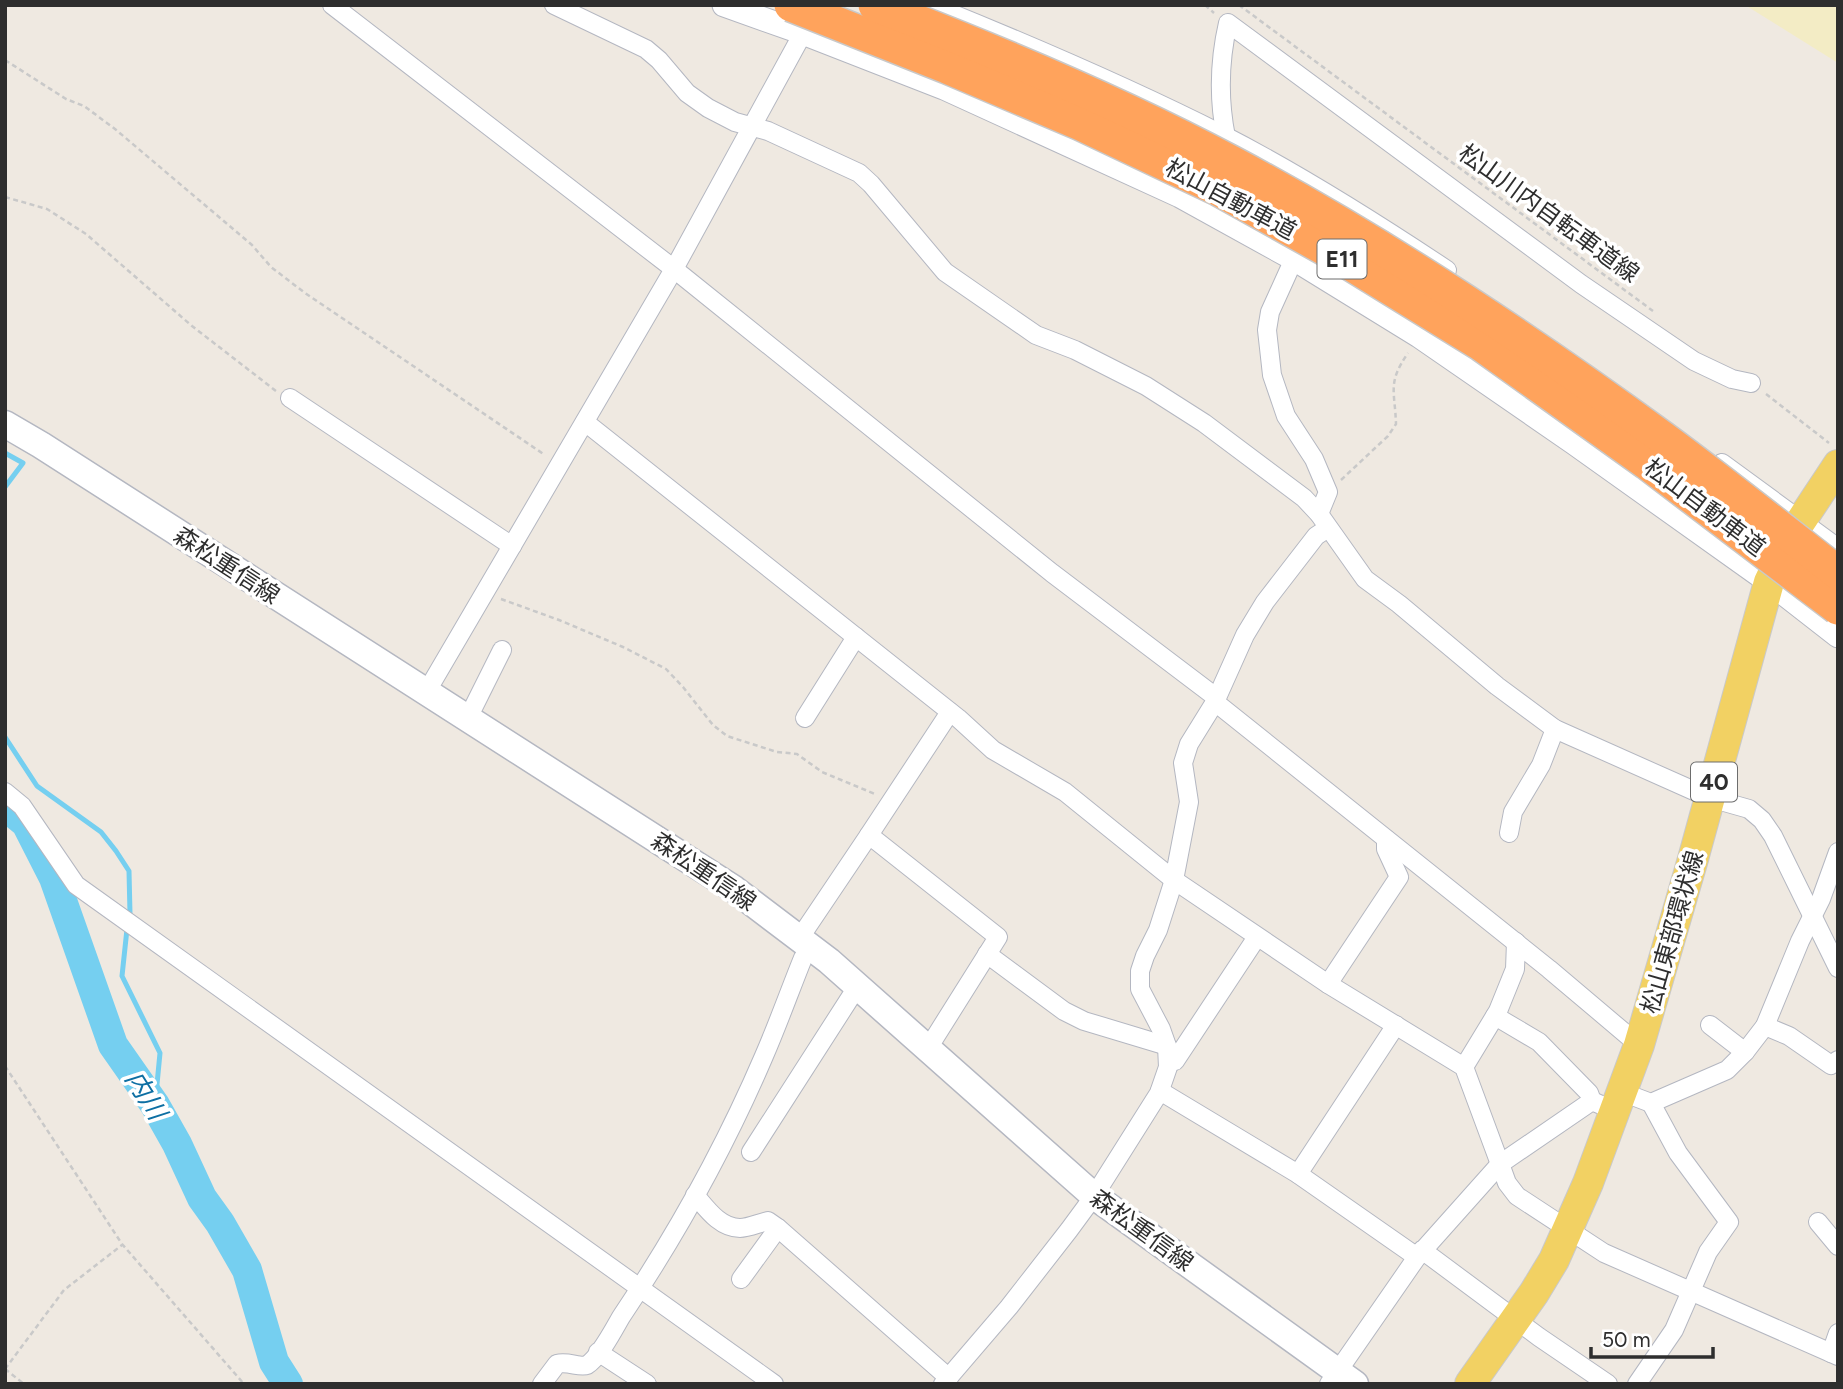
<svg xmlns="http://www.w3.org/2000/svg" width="1843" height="1389" font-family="Figtree,'Noto Sans JP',sans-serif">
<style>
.sand{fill:#f3ecc5}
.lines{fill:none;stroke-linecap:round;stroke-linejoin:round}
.stream{stroke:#75cff0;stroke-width:5}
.river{stroke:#75cff0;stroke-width:30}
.minor-casing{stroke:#b4b7c1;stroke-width:20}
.tertiary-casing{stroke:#b4b7c1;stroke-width:25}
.secondary-casing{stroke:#b4b7c1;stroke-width:29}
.primary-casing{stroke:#c9c9c9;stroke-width:32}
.path{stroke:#c9c9c9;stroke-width:2.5;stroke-dasharray:5 3.5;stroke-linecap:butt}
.minor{stroke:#fff;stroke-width:18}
.tertiary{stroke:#fff;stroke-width:23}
.secondary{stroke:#fff;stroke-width:26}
.primary{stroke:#f2d163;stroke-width:30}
.motorway-bridge-casing{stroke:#c9c9c9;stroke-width:36;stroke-linecap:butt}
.motorway-bridge{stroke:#ffa35c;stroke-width:33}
.labels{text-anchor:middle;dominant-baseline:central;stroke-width:7;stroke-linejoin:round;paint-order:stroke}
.shield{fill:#fff;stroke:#6d6d6d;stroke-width:2}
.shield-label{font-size:23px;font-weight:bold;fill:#2e2e2e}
.street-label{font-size:24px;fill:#2e2e2e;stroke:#fff}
.water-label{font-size:26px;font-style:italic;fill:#0d6fa3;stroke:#fff}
</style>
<rect width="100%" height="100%" fill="#efe9e1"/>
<polygon class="sand" points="1745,5 1838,5 1838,63"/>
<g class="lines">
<g class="stream">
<polyline points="5,453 23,463 5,487"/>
<polyline points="5,737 37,786 101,832 116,851 129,871 130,914"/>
<polyline points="127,929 122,976 160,1053 155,1105"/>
</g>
<polyline class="river" points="5,806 26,823 54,878 113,1045 155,1105 177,1144 202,1198 220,1223 247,1270 274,1362 288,1384"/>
<defs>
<g id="minor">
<polyline points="332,5 674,269 1052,573 1217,698"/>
<polyline points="554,5 646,49 659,60 687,93 708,108 735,122 768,131 859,173 871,184 945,272 1036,335 1075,350 1146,386 1204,423 1304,498 1319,514 1365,579 1399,604 1497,686 1555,729 1710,798 1749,809 1762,820 1773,836 1838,968"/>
<path d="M931,5C1030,45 1128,87 1223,135C1301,175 1375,222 1447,270"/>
<path d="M1226,137C1218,97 1219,62 1228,23L1581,284L1694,361L1732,379L1751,383"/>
<polyline points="1294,259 1270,312 1267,330 1272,375 1286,416 1314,459 1328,492 1319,514"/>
<polyline points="290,398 512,546"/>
<polyline points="585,422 958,718 993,750 1065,792 1174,880 1328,984 1464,1067 1500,1164 1507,1183 1517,1196 1604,1253 1838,1356"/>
<polyline points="1722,463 1838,548"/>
<polyline points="427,691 674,269 803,33"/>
<polyline points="1215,702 1549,969 1639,1045"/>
<polyline points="468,718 502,650"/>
<polyline points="805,718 856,637"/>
<polyline points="5,792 22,806 76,885 774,1384"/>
<polyline points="1509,833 1513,812 1541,765 1555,729"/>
<polyline points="869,835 950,712"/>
<polyline points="799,939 869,835 998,937 927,1050"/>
<polyline points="987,954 1064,1011 1084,1021 1167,1046"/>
<polyline points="1328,984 1399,877 1386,849 1386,839"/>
<polyline points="1495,1016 1539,1042 1589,1093 1592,1101"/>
<polyline points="1710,1025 1745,1052"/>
<polyline points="1765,1026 1789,1036 1831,1065 1838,1060"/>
<polyline points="1175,1061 1257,937"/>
<polyline points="1464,1067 1498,1011 1515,969 1516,942"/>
<polyline points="1160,1091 1298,1174 1417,1257"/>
<polyline points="1622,1092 1651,1103 1727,1070 1745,1052 1765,1026 1800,941 1821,899 1838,852"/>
<polyline points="751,1152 857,987"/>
<polyline points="1298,1174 1396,1025"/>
<path d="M695,1195C707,1209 720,1228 740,1228C748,1228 759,1223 768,1221L778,1228L949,1378"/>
<polyline points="1818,1222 1838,1246"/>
<polyline points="1422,1250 1539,1337 1608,1384"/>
<polyline points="741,1279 778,1228"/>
<polyline points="598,1352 647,1384"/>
<polyline points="1831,1353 1838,1333"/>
<path d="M542,1384L557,1364C568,1361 580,1368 587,1365C599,1358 614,1329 621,1317C676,1235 725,1147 764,1056C778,1024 790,990 803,958L811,947"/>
<polyline points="943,1384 1009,1307 1069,1230 1094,1196 1159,1093 1168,1067 1167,1046 1161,1029 1140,989 1140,971 1145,956 1158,930 1174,880 1189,802 1183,763 1189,744 1215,702 1245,635 1265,602 1316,536 1328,528"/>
<polyline points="1329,1384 1417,1257 1500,1164 1592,1101 1615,1111"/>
<polyline points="1637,1384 1674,1330 1708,1252 1729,1222 1678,1153 1651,1103"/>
</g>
<polyline id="tertiary" points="724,5 803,33 944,88 1180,196 1294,259 1419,336 1574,443 1769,582 1838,636"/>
<polyline id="secondary" points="5,424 41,445 734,889 829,961 1094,1196 1355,1384"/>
<polyline id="primary" points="1470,1384 1534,1293 1554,1260 1588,1183 1639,1045 1693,859 1769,582 1791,536 1838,465"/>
</defs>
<use href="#minor" class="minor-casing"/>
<use href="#tertiary" class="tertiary-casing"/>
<use href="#secondary" class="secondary-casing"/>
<use href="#primary" class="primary-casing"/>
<g class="path">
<polyline points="1205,5 1214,13"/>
<polyline points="1239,5 1653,311"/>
<polyline points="5,60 66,99 84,106 115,129 252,245 271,267 305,293 545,455"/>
<polyline points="5,197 47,209 86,234 192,326 276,391"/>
<polyline points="1766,394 1829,443"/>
<path d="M1341,480L1388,436L1396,424C1395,391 1387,383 1408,353"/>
<polyline points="501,599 559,620 623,647 666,669 683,687 713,725 727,736 777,752 797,754 822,772 875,794"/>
<polyline points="5,1066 122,1244 244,1384"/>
<polyline points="5,1369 64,1290 122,1245"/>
<polyline points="5,1369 24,1384"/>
</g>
<use href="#minor" class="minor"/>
<use href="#tertiary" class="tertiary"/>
<use href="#secondary" class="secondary"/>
<use href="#primary" class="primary"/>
<defs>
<g id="motorway-bridge">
<polyline points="791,5 947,67 1081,124 1218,189 1336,255 1482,345 1647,463 1838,608"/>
<path d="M875,5C996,51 1116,101 1231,162C1382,242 1526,338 1663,438C1723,482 1780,528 1838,573"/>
</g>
</defs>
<use href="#motorway-bridge" class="motorway-bridge-casing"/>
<use href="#motorway-bridge" class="motorway-bridge"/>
</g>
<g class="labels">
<g class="shield">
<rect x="1317.5" y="239.5" width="49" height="39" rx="5"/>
<rect x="1691" y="762.5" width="46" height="39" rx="5"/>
</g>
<g class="shield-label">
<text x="1342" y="259">E11</text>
<text x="1714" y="782">40</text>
</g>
<g class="street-label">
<text transform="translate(1231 199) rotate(28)">松山自動車道</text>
<text transform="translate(1549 213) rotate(36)">松山川内自転車道線</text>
<text transform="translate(1705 507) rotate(37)">松山自動車道</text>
<text transform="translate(227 565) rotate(33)">森松重信線</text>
<text transform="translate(704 871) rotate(34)">森松重信線</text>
<text transform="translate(1672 932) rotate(-74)">松山東部環状線</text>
<text transform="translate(1142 1230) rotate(36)">森松重信線</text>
</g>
<g class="water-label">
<text transform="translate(146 1095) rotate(58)">内川</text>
</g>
</g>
<rect width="1843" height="1389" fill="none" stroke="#2e2e2e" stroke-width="14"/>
<path d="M1591 1347v10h122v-10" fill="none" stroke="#2e2e2e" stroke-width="3.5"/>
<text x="1602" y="1347" font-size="21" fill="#2e2e2e" stroke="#ffffff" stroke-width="5" paint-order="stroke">50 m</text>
</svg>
